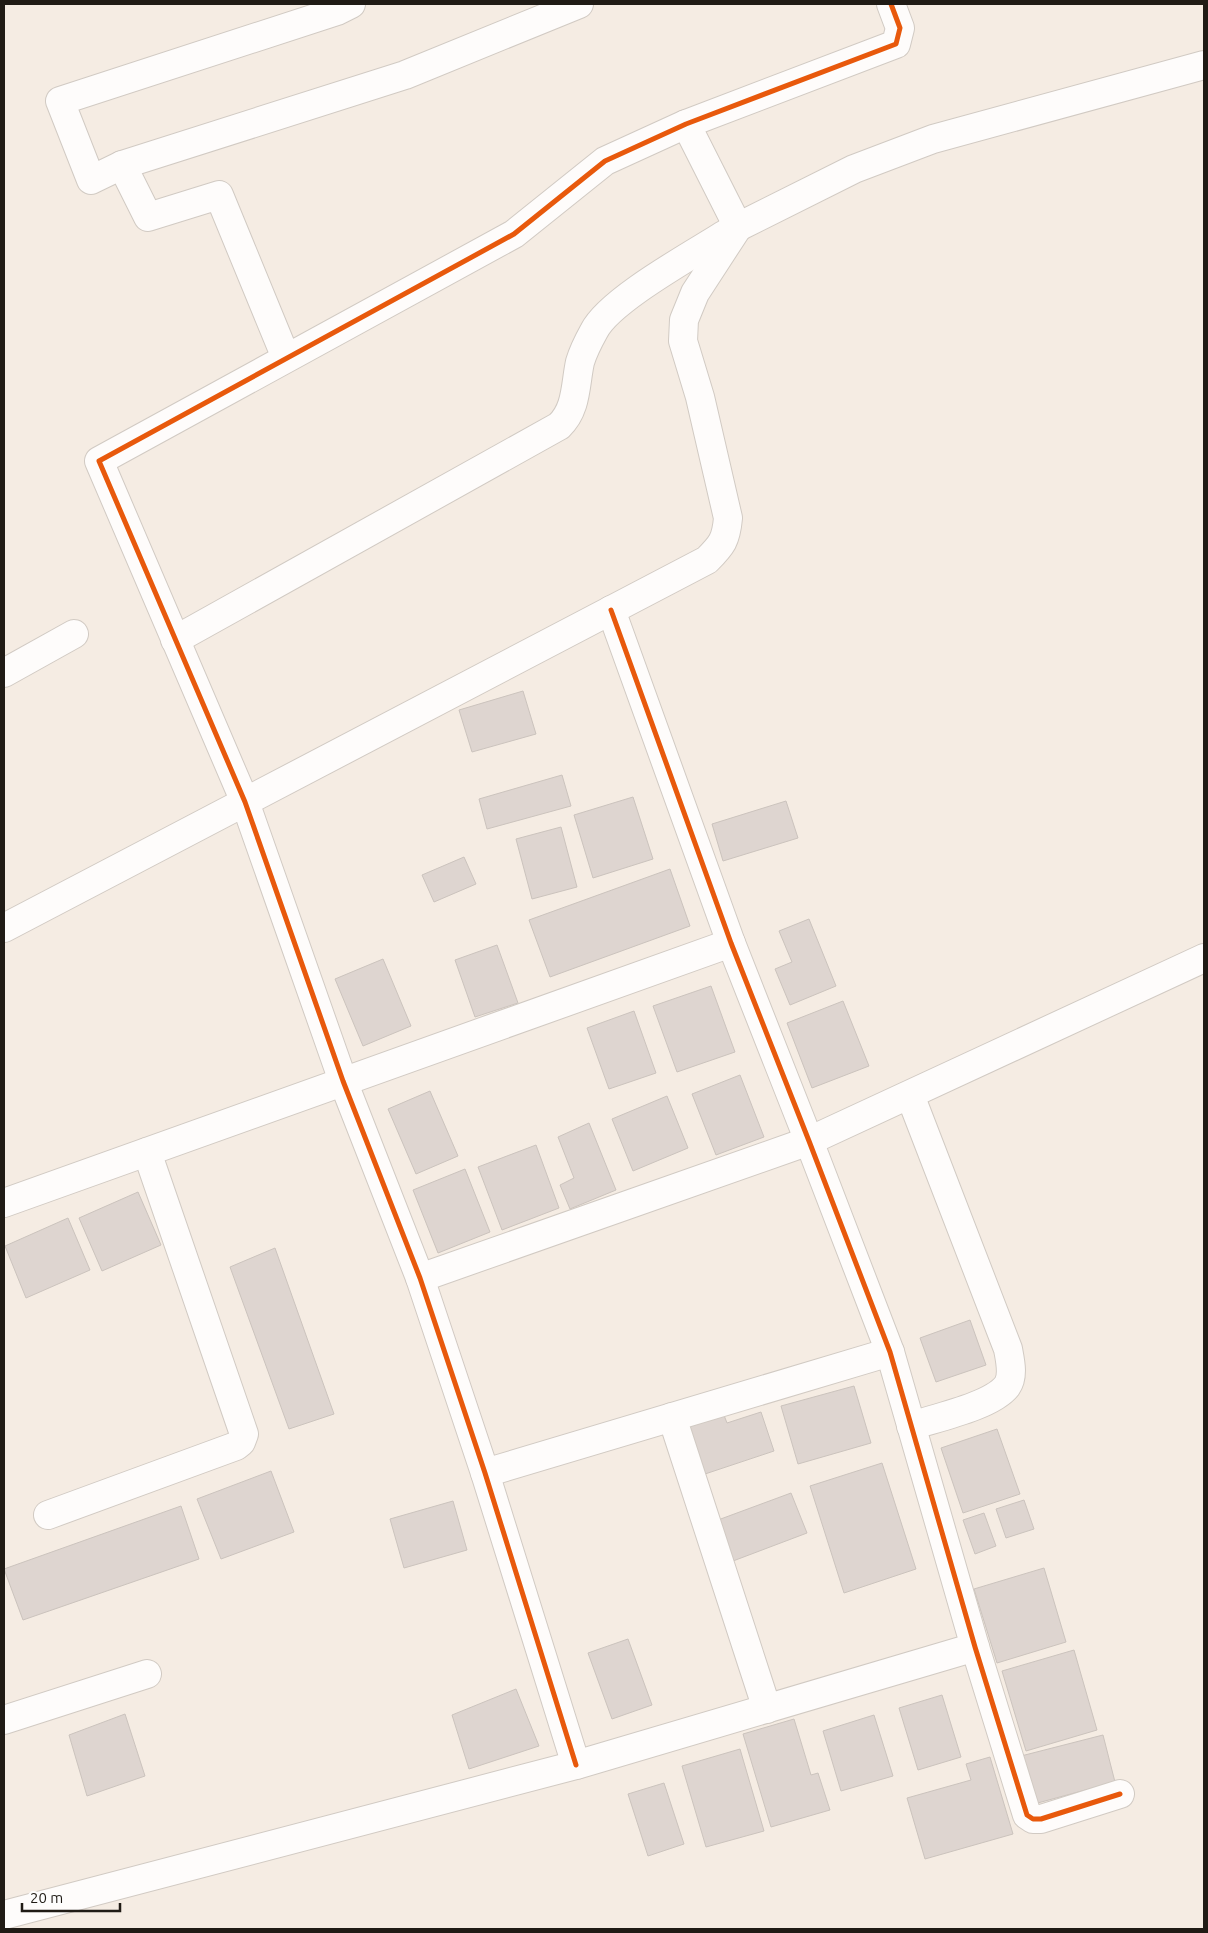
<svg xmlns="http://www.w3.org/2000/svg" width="1208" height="1933" font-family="Ubuntu,sans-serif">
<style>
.building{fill:#ded5d0;stroke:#cbc3bd}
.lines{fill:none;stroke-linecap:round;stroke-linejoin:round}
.minor-casing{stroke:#d1cac3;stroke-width:30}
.minor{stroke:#fefcfb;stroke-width:28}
.cycleway-casing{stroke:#fdfdfd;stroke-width:8}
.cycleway{stroke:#e8590c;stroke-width:5}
</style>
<rect width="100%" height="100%" fill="#f5ece3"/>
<g class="building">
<polygon points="523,691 536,734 472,752 459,710"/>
<polygon points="562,775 571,806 487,829 479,799"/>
<polygon points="633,797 653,859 593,878 574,815"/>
<polygon points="786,801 798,838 723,861 712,824"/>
<polygon points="561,827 577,887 532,899 516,839"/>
<polygon points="464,857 476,884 434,902 422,875"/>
<polygon points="670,869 690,926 550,977 529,920"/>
<polygon points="809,919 836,986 790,1005 775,969 792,962 779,931"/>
<polygon points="497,945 518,1003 475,1017 455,960"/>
<polygon points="383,959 411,1026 363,1046 335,979"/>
<polygon points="711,986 735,1052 677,1072 653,1006"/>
<polygon points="843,1001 869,1066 812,1088 787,1023"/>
<polygon points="634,1011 656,1073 609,1089 587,1028"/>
<polygon points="740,1075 764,1137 716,1155 692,1094"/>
<polygon points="430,1091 458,1156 416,1174 388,1109"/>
<polygon points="667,1096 688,1148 633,1171 612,1119"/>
<polygon points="589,1123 616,1190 570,1209 560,1185 574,1178 558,1137"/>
<polygon points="536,1145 559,1208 502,1230 478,1167"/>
<polygon points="465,1169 490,1232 438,1253 413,1190"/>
<polygon points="138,1192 161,1245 102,1271 79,1218"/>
<polygon points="68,1218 90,1270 26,1298 5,1246"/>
<polygon points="275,1248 334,1414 289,1429 230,1267"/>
<polygon points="970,1320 986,1365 936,1382 920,1338"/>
<polygon points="854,1386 871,1443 798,1464 781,1406"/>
<polygon points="722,1410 727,1423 761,1412 774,1451 705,1474 687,1422"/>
<polygon points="997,1429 1020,1494 963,1513 941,1448"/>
<polygon points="882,1463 916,1569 844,1593 810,1486"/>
<polygon points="271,1471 294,1532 221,1559 197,1499"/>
<polygon points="791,1493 807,1533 733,1561 718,1520"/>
<polygon points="1024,1500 1034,1529 1006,1538 996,1509"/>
<polygon points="453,1501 467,1550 404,1568 390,1519"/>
<polygon points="181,1506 199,1559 23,1620 4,1569"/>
<polygon points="984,1513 996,1546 975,1554 963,1520"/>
<polygon points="1044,1568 1066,1642 997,1663 974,1589"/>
<polygon points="628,1639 652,1705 612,1719 588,1653"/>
<polygon points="1074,1650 1097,1730 1026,1751 1002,1671"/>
<polygon points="516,1689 539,1746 469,1769 452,1715"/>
<polygon points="942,1695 961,1757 918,1770 899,1708"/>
<polygon points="125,1714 145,1776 87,1796 69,1735"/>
<polygon points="874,1715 893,1776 841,1791 823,1731"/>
<polygon points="794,1719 811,1775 818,1773 830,1810 771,1827 743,1734"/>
<polygon points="1103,1735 1115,1782 1034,1804 1021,1756"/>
<polygon points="740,1749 764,1831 706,1847 682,1766"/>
<polygon points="990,1757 1013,1834 925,1859 907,1798 971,1780 966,1764"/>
<polygon points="664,1783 684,1844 648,1856 628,1794"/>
</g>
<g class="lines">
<defs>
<g id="minor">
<polyline points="351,4 337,11 60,101 91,180 122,165 405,75 579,4"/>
<polyline points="686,124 738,227 854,169 933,139 1204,65"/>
<polyline points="122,165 148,217 219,195 286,358"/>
<polyline points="611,610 731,943 809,1141 890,1352 975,1647 1027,1815 1033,1819 1041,1819 1120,1794"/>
<path d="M175,640L559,426C577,409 575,385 580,362C583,352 589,340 594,331C610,299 698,252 730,231"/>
<polyline points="4,673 74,634"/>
<path d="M4,928L707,560C722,545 726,540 728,518L700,397L683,341L684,320L695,293L738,227"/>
<path d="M910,1095L1008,1349C1010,1360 1014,1376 1007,1386C992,1406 935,1418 911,1426"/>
<polyline points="4,1203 731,943"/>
<polyline points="420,1278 809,1141 1204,958"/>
<polyline points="672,1417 767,1709"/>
<polyline points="485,1473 890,1352"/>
<polyline points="48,1515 236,1446 241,1442 244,1434 147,1152"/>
<polyline points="4,1720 147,1674"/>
<polyline points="576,1765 485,1473 420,1278 343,1081 245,802 99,461 514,234 605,161 686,124 896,44 900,28 891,4"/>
<polyline points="4,1915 576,1765 975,1647"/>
</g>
</defs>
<use href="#minor" class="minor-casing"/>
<use href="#minor" class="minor"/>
<defs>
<g id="cycleway">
<polyline points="611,610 731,943 809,1141 890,1352 975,1647 1027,1815 1033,1819 1041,1819 1120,1794"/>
<polyline points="576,1765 485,1473 420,1278 343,1081 245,802 99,461 514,234 605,161 686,124 896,44 900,28 891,4"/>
</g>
</defs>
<use href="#cycleway" class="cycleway-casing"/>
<use href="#cycleway" class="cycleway"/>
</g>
<rect width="1208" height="1933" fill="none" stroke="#201b15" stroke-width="10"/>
<path d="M22 1903v8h98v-8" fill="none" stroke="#201b15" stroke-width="2.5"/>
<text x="30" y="1903" font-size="15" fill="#201b15" stroke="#fdfdfd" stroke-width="4" paint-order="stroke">20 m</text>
</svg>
